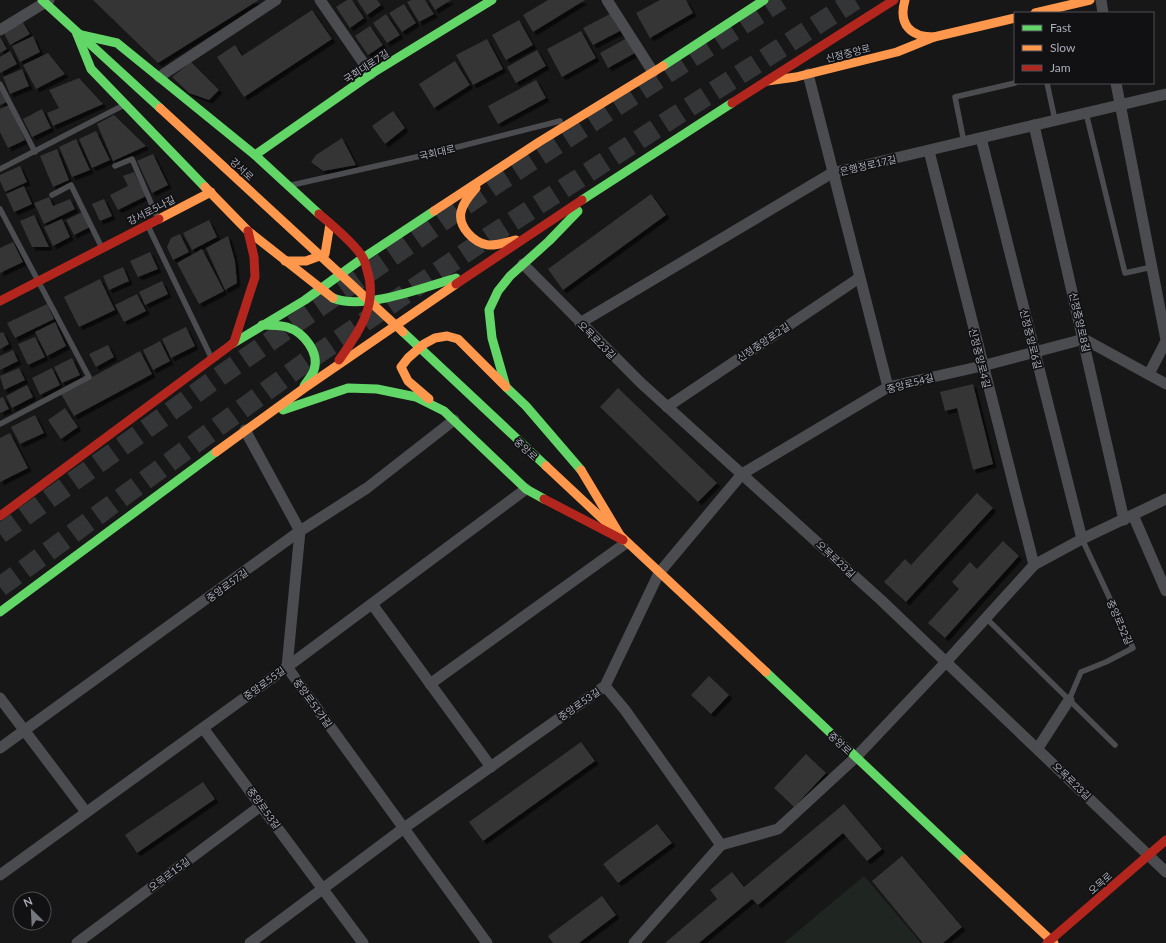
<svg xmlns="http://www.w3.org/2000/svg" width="1166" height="943" font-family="Lato,'Noto Sans KR',sans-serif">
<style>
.green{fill:#1f2621}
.building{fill:#353536;filter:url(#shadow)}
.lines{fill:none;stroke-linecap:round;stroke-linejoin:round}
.highway-tunnel{stroke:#343537;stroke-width:20;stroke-dasharray:20 10;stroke-linecap:butt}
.lane{stroke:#4b4c50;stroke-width:5.5}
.street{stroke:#4b4c50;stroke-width:11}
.fast{stroke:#63d668;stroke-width:9}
.slow{stroke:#ff974d;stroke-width:9}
.jam{stroke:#b3261e;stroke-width:9}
.labels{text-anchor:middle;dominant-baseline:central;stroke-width:3.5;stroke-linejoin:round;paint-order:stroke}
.street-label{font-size:10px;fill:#a9adb8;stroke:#111113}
</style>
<defs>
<filter id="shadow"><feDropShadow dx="3.5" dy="3.5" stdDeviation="0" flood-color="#0009"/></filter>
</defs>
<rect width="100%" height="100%" fill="#171717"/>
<polygon class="green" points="864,876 921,943 784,943"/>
<g class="building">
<polygon points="93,0 259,0 158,63"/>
<polygon points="347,0 352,0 364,18 350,28 336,7"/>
<polygon points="357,0 377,0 381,5 367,15"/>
<polygon points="411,0 425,0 434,14 419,22 407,2"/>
<polygon points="429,0 451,0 435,10"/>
<polygon points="548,0 585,0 533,32 523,15"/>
<polygon points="660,0 686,0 693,13 650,38 636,13"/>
<polygon points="404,4 416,23 402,32 389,13"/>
<polygon points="312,10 332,39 244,97 217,57 235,45 242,56"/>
<polygon points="386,14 400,35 387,43 373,23"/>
<polygon points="610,14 620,31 593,45 583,28"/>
<polygon points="519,20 533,45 506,60 492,35"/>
<polygon points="22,21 30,34 10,45 3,31"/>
<polygon points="370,26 383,45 368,55 355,36"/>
<polygon points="581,31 596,58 562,77 547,49"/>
<polygon points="33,36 40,52 20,62 12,46"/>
<polygon points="0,37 7,49 0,53"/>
<polygon points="627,38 635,53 608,68 600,53"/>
<polygon points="487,39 503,69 473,85 456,55"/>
<polygon points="537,50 546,66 516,83 507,67"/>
<polygon points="10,51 17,64 0,73 0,57"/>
<polygon points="48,53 65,74 36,89 23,65"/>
<polygon points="455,61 470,85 434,108 419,84"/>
<polygon points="191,62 219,90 209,100 189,93 172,77"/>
<polygon points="22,69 29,86 10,94 3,77"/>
<polygon points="79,78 103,104 53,126 47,113 59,108 49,90"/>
<polygon points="536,80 546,98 498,124 488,106"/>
<polygon points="0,88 7,102 0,105"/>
<polygon points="9,105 25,140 8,148 0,132 0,109"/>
<polygon points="42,109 51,128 32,137 23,119"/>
<polygon points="393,111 405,128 385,144 372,126"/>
<polygon points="114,115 146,146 113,161 97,124"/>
<polygon points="96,131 110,160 92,168 79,139"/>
<polygon points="342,138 356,165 323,171 311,162 316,155"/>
<polygon points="76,139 90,170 72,177 59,147"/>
<polygon points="57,149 69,180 53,187 40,156"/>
<polygon points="153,154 168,185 152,193 137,161"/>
<polygon points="20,166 27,182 5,192 0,181 0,175"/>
<polygon points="134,172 146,196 118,210 110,195 128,186 123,176"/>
<polygon points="24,186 32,204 14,212 6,194"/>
<polygon points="651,194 666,215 563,290 548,269"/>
<polygon points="49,197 53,206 70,199 75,209 44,224 34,203"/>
<polygon points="104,199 112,216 100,221 92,204"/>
<polygon points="82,212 90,227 74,235 66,220"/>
<polygon points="34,215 49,247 32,247 20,221"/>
<polygon points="62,219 70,237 53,246 44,227"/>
<polygon points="209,220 217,237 192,250 183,233"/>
<polygon points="180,234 189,252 173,260 167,247 171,238"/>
<polygon points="228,236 235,261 237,283 225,290 206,248"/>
<polygon points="13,242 23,262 0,273 0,248"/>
<polygon points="202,249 224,291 199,304 177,263"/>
<polygon points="150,252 158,269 138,277 130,261"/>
<polygon points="123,267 129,281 109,290 103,276"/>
<polygon points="100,279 115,310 79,327 64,297"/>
<polygon points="162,281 168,294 145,305 139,292"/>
<polygon points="137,294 146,311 124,322 115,305"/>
<polygon points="47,304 54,319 15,338 7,323"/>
<polygon points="55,322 66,346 47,356 35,332"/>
<polygon points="186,327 195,346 171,358 162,339"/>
<polygon points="3,332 9,344 0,349 0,333"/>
<polygon points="35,337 45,357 28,365 18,344"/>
<polygon points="160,341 170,361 153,370 143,350"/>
<polygon points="108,345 114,357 96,367 89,354"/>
<polygon points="13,350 18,361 0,370 0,356"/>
<polygon points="140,351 152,374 74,416 61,394"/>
<polygon points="72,358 80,375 62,383 54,367"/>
<polygon points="19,368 25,380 4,390 0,376"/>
<polygon points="52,368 60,385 40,395 32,378"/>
<polygon points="973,384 993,464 973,470 957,408 945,411 940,392"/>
<polygon points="27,385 33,397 12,408 6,396"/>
<polygon points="618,388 717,483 698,502 600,407"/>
<polygon points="3,397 9,409 0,413 0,398"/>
<polygon points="65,408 78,427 61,439 48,420"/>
<polygon points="35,415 44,433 20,444 11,427"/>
<polygon points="10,433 28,468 0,482 0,438"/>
<polygon points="977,493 993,508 906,602 884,582 905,559 911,565"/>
<polygon points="1003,541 1019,556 945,638 928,623 959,589 952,582 970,562 977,569"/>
<polygon points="709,676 729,695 711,714 691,695"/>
<polygon points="581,742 595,761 483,841 469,822"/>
<polygon points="806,754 826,773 794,807 774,788"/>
<polygon points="203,782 215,799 137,853 125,835"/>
<polygon points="844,804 882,849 867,861 843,833 758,905 752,899 699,943 665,943 717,899 710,890 732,872 744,887"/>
<polygon points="657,824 672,843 618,883 603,864"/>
<polygon points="902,856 962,927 943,943 923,943 872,881"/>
<polygon points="602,896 616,915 579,943 553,943 548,936"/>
</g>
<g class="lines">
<g class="highway-tunnel">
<polyline points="0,534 217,378 496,184 781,0"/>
<polyline points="0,587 303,364 490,236 855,0"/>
</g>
<g class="lane">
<polyline points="1047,83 1055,120"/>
<polyline points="0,84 35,152"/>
<polyline points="1086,113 1125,273 1152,267"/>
<polyline points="964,142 955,97 1015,83"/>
<polyline points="115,166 132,159 158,219"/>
<polyline points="0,169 124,105"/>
<polyline points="292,185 434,153 560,121"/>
<polyline points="52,195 71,185 102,248"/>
<polyline points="0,209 89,377 0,424"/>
<polyline points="148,226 211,357"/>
<polyline points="986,618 1115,745"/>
<polyline points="1069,700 1081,672 1106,662 1133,648 1082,539"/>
</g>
<g class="street">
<polyline points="320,0 371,74"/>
<polyline points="607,0 653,72"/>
<polyline points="1101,0 1103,13"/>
<polyline points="0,30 49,0"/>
<polyline points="808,74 888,387"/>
<polyline points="159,77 276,0"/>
<polyline points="1116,83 1166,340"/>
<polyline points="1034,125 1124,520"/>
<polyline points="981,138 1082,539"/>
<polyline points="929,151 1034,565"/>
<polyline points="523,264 641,383 881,600 1166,872"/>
<polyline points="580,323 832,173 1166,94"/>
<polyline points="1149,374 1166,341"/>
<polyline points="667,407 859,278"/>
<polyline points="245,430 300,531 287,667 487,943"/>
<polyline points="1133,515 1166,591"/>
<polyline points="372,604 491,767"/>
<polyline points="430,684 626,543"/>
<polyline points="605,686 625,710 721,845"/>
<polyline points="0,698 86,812"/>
<polyline points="203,728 363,943"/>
<polyline points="0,748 300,531 367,488 454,420"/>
<polyline points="1038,748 1069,700"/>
<polyline points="0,875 287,667 526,489"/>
<polyline points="77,943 262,805"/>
<polyline points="250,943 404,828 605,686 659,573 742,474 888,387 982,366 1084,339 1166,384"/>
<polyline points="634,943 721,845 778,829 856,757 946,662 1034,565 1082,539 1166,499"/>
</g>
<g class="fast">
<polyline points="42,0 160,108"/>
<polyline points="77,34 91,69 205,187"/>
<polyline points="77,34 117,43 255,155 319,214"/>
<polyline points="663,66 764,0"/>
<polyline points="255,155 371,74 492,0"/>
<polyline points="582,200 732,103"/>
<polyline points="578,211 549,241 510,276 498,291 489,310 492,338 506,387 526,406 581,470"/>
<path d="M333,298C363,311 425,287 456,278"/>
<path d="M262,325C270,325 279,325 287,327C303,332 320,352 314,370C312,376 307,381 304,386"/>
<polyline points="403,332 546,466"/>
<polyline points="232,344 305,300 363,258 434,211"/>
<polyline points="283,410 348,388 377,389 416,397 444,411 526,489 544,499"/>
<polyline points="0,612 216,452"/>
<polyline points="766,672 964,859"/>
</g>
<g class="slow">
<path d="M905,0C898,24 910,37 934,37"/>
<polyline points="1035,13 1090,0"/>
<polyline points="767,81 796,77 897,52 934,37 1015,18"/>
<polyline points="160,108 403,332"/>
<polyline points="205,187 248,231 333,298"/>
<path d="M476,188C470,195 463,202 461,212C458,227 474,243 488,245C497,246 507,242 516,240"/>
<polyline points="434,211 539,142 663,66"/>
<polyline points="159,219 211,192"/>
<polyline points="285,261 306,261 325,254 330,224"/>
<polyline points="429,399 408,381 401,367 408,358 424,344 435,338 447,336 458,339 506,387"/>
<polyline points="216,452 303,389 456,284"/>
<polyline points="546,466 766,672"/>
<polyline points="581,470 623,540"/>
<polyline points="964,859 1054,943"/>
</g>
<g class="jam">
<polyline points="732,103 894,0"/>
<path d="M319,214C331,224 356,245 363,258C365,261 366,266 367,270C379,305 358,333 339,360"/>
<polyline points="456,284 582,200"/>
<polyline points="0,301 159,219"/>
<polyline points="234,342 255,277 254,257 248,231"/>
<polyline points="544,499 623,540"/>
<polyline points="0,516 232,344"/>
<polyline points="1047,943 1166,840"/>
</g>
</g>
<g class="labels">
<g class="street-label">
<text transform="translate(848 53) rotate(-14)">신정중앙로</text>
<text transform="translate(366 66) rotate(-33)">국회대로7길</text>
<text transform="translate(437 152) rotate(-13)">국회대로</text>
<text transform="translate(868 165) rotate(-13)">은행정로17길</text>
<text transform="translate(242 169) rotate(43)">강서로</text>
<text transform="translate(151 210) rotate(-27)">강서로5나길</text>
<text transform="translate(1080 322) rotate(77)">신정중앙로8길</text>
<text transform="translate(1031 339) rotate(76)">신정중앙로6길</text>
<text transform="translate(597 340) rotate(45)">오목로23길</text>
<text transform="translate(763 342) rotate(-34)">신정중앙로2길</text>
<text transform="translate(980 358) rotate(76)">신정중앙로4길</text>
<text transform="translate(910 383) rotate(-15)">중앙로54길</text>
<text transform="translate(526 449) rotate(43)">중앙로</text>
<text transform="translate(836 559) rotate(43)">오목로23길</text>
<text transform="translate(227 585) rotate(-36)">중앙로57길</text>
<text transform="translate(1120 622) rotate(66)">중앙로52길</text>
<text transform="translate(264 683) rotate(-36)">중앙로55길</text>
<text transform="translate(313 703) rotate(54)">중앙로51가길</text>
<text transform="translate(579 704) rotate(-35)">중앙로53길</text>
<text transform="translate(840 743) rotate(43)">중앙로</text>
<text transform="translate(1072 781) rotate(44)">오목로23길</text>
<text transform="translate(264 808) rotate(54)">중앙로53길</text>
<text transform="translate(169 874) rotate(-37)">오목로15길</text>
<text transform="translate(1100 883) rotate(-41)">오목로</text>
</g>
</g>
<rect x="1014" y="12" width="140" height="72" fill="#111113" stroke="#4e4f55"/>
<rect x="1022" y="25" width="20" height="6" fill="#63d668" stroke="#4e4f55"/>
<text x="1050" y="32" font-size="12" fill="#a9adb8">Fast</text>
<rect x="1022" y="45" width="20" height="6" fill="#ff974d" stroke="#4e4f55"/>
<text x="1050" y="52" font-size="12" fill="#a9adb8">Slow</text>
<rect x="1022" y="65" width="20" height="6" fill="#b3261e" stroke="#4e4f55"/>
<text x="1050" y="72" font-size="12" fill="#a9adb8">Jam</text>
<g transform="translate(32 911) rotate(336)"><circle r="19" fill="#111113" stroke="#4e4f55"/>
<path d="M0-3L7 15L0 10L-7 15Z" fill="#767880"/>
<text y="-6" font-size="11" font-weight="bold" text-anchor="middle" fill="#a9adb8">N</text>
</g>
</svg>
